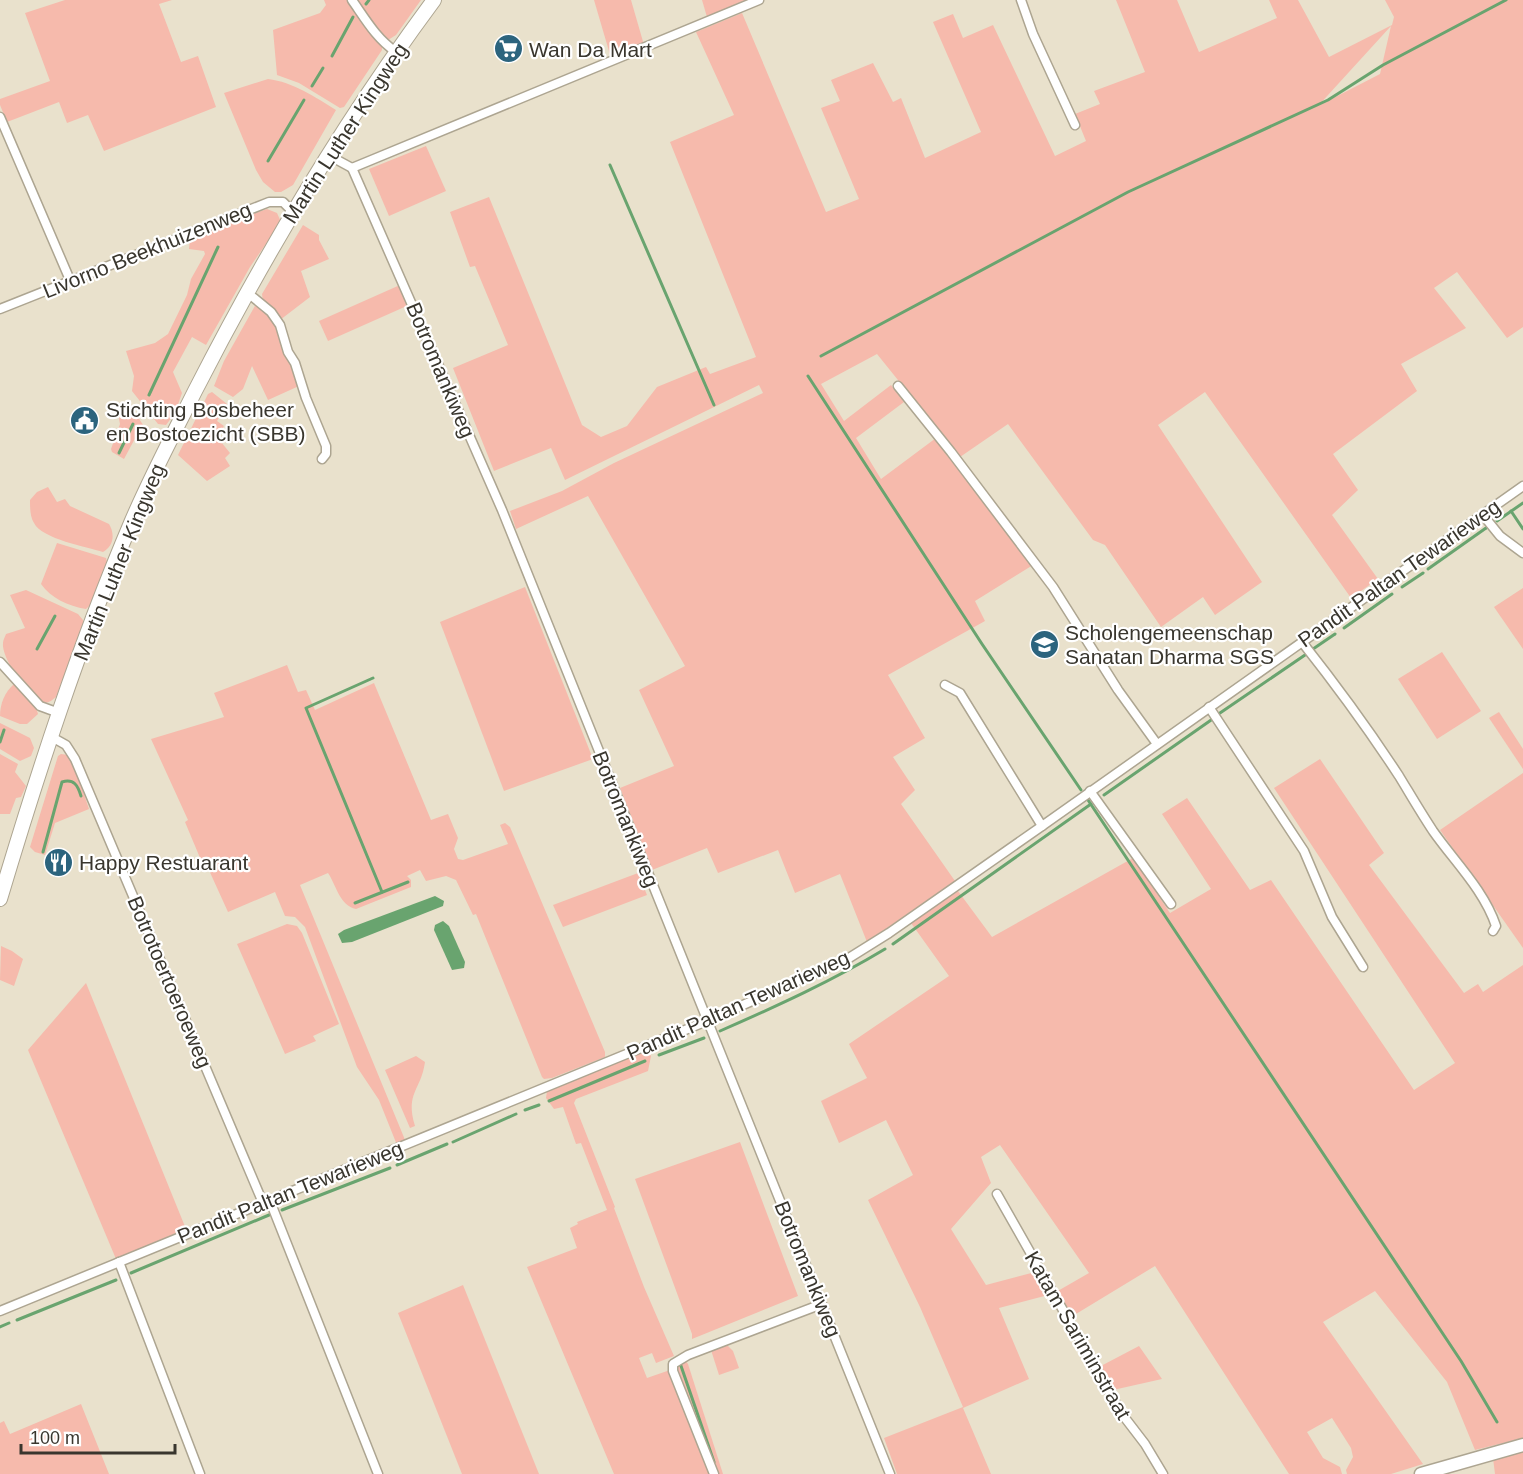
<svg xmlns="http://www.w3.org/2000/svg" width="1523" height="1474" font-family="Arial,sans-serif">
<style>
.green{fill:#f6baac;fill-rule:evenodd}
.water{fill:#69a46f}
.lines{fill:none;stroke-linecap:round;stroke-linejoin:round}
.stream{stroke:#69a46f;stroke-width:3}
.street-casing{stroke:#ada591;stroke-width:11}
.secondary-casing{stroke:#ada591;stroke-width:15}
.primary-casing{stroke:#ada591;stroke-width:16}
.street{stroke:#fff;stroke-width:8}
.secondary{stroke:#fff;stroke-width:12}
.primary{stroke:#fff;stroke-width:14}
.labels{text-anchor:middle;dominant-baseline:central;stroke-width:4.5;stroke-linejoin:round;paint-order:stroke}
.poi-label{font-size:21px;fill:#39362e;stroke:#fff;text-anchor:start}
.street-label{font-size:21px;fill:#39362e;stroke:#fff}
</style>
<rect width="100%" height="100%" fill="#e9e1cc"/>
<g class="green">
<polygon points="65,0 172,0 159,4 181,62 198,56 216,107 104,151 88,115 67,123 59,102 7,122 0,105 0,99 50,81 25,13"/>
<polygon points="324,0 347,0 382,47 382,50 344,107 340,108 299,83 277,75 273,30 320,13 326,5"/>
<polygon points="354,0 421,0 396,35 388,40 382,37"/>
<polygon points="594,0 631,0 644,45 611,58"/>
<polygon points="702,0 750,0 707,17"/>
<path d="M1116,0H1177L1199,52L1277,18L1269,0H1298L1329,57L1392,25L1394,17L1385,0H1523V327L1507,338L1457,272L1434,288L1466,328L1401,364L1417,391L1333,454L1358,490L1332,515L1378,579L1351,598L1205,392L1158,425L1262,582L1215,615L1203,597L1161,627L1105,545L1093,540L1008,424L960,457L877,354L821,384L844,421L891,385L904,402L856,438L881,479L936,438L1033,565L975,601L985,621L888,675L925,738L893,757L915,790L901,804L955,881L867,942L840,874L795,893L778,850L718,873L707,848L652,870L620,788L674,766L639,690L685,666L588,496L516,529L510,511L562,491L614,463L763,393L759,385L565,480L551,448L494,471L453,368L508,345L475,266L470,267L450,212L489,197L582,425L601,437L627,426L657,387L706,367L710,374L756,357L670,142L734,115L696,32L742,13L826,212L859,199L821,108L840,101L831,80L873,63L893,102L901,98L925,158L981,132L933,22L953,14L963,38L993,25L1055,156L1086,141L1075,114L1100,104L1094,91L1145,72ZM1391,26L1380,74L1318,106Z"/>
<path d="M268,79C293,82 315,97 336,110L293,185L281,192H275L263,182L256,170L224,93Z"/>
<polygon points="426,146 446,191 389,216 369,169"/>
<polygon points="267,209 277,213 281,222 250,267 206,345 192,337 173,372 182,393 175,413 166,425 158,424 132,391 134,376 126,351 155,343 168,334 187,295 191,279 205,254 204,251 189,249 190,239 201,235 209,229"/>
<polygon points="303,225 319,235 319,240 329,259 301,271 310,297 280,320 263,302 262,294"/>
<polygon points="400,285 409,305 328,341 319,321"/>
<polygon points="256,304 274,318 293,364 299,386 268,400 252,366 243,389 233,397 214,386 224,361"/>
<polygon points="212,392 227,404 217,421 224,426 217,437 230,453 225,458 230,466 207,481 178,455 208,394"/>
<polygon points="128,407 135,413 152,438 139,431 124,459 112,452 111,449 120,424 119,419 122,409"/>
<path d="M48,487L57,502L65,499L70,506L109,524C115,534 114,546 103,552C87,547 42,539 34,523C30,517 30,508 30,500L37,492Z"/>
<path d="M57,543L106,558L107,562C102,576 97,601 86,609C68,606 51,598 41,584Z"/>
<polygon points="525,587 593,759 504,791 440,622"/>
<polygon points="1523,588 1523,649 1494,607"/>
<path d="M26,590L78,614L83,620V626L56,697C51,701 47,705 40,701C27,695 1,657 3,643C3,640 5,637 6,634L25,628L10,595Z"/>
<polygon points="1442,652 1481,711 1437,739 1398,679"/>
<path d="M287,665L298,692L306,690L315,710L374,683L431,820L448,814L458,838L454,849L458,859L463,860L508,844L500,825L505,823L510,827L605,1052V1057L552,1078L544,1079L542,1077L476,914L473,915L456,880L446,876L426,881L420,870L407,876L411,880V887L356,909C340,906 336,885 328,873L300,885L403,1135L405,1140L397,1145L379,1100L357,1067L305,927L295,917L285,916L275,892L228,912L208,868L203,865L185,822L188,820L151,739L224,717L214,693Z"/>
<path d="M14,684L36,707L38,714L27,724H20L0,716C0,703 5,692 14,684Z"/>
<polygon points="1499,712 1523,749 1523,769 1489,718"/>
<polygon points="0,723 30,738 34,748 31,756 20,761 0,749"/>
<polygon points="0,754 18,764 15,772 26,786 21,797 16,798 10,814 0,814"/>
<polygon points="61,754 68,755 76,770 89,809 55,823 45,855 35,852 30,847 58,756"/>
<polygon points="1320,759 1384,853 1369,865 1464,993 1478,984 1483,992 1523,965 1523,1438 1475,1450 1447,1382 1375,1291 1323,1322 1423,1464 1391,1474 1347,1474 1346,1470 1353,1457 1351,1448 1332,1418 1307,1432 1323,1458 1340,1467 1342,1474 1289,1474 1155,1266 1071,1317 1056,1292 1089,1273 1000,1145 981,1157 991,1183 951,1229 986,1285 1039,1271 1052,1294 999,1308 1029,1379 963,1408 991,1474 897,1474 884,1438 963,1407 920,1307 868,1200 913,1175 886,1120 839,1143 821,1101 867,1078 849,1044 949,976 911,923 958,891 992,937 1133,858 1170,913 1211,889 1162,814 1187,798 1250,890 1271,880 1414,1090 1455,1063 1274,788"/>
<polygon points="1523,773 1523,948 1440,830"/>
<polygon points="638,873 647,895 563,927 553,905"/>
<polygon points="287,924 297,926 302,933 339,1024 313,1036 316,1041 285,1054 237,944"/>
<polygon points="1,946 12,951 23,959 14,986 0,980"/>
<polygon points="86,983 186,1229 116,1259 28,1050"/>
<polygon points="647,1052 651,1056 648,1071 576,1099 574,1103 615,1207 614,1208 644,1287 674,1356 656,1363 652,1353 639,1358 647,1378 670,1370 711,1474 614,1474 527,1267 577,1248 570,1228 578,1224 577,1222 607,1210 581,1143 576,1144 563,1107 554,1109 546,1098 547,1091 639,1053"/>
<path d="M416,1056L425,1062C421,1091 405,1092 415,1126L410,1128L385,1070Z"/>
<polygon points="740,1142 798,1296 692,1339 692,1334 635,1179"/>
<polygon points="463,1285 539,1474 462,1474 398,1313"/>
<polygon points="727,1345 733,1351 739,1368 719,1375 711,1350"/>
<polygon points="1139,1346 1162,1379 1113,1390 1099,1367"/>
<polygon points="685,1360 688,1364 723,1474 716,1474 677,1376 676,1366"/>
<polygon points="81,1404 109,1474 0,1474 0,1423 4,1421 10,1434"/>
<polygon points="1523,1451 1523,1474 1495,1474 1493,1458"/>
</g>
<g class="water">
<polygon points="435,896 444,901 443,906 352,942 342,943 338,934 344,930"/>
<polygon points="443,921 449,926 465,962 464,968 452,970 434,930 435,925"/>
</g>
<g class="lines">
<g class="stream">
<polyline points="366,4 369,0"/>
<polyline points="332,56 353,17"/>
<polyline points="312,86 323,68"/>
<polyline points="268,161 304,100"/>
<polyline points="610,165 714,405"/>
<polyline points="821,356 1128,192 1328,100 1383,65 1506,0"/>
<polyline points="808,376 982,644 1081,790"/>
<polyline points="149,395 218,247"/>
<polyline points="119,453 133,424"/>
<polyline points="1511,511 1523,529"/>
<polyline points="1497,521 1523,503"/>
<polyline points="1428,569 1486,528"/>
<polyline points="1402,587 1423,573"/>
<polyline points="1344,628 1392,594"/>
<polyline points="37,649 55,616"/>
<polyline points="1313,649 1335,634"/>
<polyline points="373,678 306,708 382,892"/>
<polyline points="1220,713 1305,655"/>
<polyline points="0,742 4,730"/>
<polyline points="1104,795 1214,718"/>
<polyline points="1088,800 1461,1361 1497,1422"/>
<path d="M43,852L62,782C74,778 78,786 81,796"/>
<polyline points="355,903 408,882"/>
<polyline points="893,944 1091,804"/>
<path d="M720,1031C777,1006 832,981 885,949"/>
<polyline points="659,1055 704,1038"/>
<polyline points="549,1101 645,1061"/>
<polyline points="525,1110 539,1105"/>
<polyline points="453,1142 516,1114"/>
<polyline points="397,1165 447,1144"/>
<polyline points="282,1210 390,1168"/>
<polyline points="131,1273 269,1215"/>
<polyline points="17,1320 116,1280"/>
<polyline points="0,1327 9,1323"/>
<polyline points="680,1363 714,1462"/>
</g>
<defs>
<g id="street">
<path d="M352,0C366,20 376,38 396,52"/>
<polyline points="1021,0 1033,34 1075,125"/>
<polyline points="0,117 70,280"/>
<polyline points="328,155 352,168 759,0"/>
<polyline points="352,168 502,510 890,1474"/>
<polyline points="254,298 271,312 280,325 288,352 295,363 306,398 326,446 326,454 322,459"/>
<polyline points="0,309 269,202 283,202 293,212"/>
<polyline points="898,386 951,452 1053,587 1118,690 1157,744"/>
<polyline points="1483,515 1500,536 1523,553"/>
<path d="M1302,642C1336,685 1369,730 1399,776C1410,794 1421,813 1433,831C1454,861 1484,890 1496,926L1493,931"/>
<polyline points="0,662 40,706 59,713"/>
<polyline points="945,685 960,693 1042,826"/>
<polyline points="1209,707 1304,851 1332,917 1363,967"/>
<polyline points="50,736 66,745 75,759 263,1203"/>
<polyline points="1090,791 1171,904"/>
<polyline points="997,1194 1122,1414 1145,1444 1163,1474"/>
<polyline points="270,1201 378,1474"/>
<polyline points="119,1262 200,1474"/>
<polyline points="0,1311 707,1021 849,958 889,933 1042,826 1523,486"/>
<polyline points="714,1474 673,1371 673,1364 688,1355 822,1304"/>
</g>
<polyline id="secondary" points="1421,1474 1523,1445"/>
<path id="primary" d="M0,899C38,772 79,645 131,523C150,478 173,435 195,391C265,254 342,124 434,0"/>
</defs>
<use href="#street" class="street-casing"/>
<use href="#secondary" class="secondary-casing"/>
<use href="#primary" class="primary-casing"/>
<use href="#street" class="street"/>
<use href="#secondary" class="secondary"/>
<use href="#primary" class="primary"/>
</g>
<defs>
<symbol id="supermarket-disc" viewBox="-11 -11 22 22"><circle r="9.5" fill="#2c647e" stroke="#fff"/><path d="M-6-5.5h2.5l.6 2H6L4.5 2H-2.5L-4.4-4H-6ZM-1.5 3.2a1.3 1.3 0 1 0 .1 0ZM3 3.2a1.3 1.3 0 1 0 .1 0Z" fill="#fff"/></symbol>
<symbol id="civic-disc" viewBox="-11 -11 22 22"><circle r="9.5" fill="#2c647e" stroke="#fff"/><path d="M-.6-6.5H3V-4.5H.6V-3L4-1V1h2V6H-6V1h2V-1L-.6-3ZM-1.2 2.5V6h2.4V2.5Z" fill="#fff"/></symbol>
<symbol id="school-disc" viewBox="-11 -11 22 22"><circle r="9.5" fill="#2c647e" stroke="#fff"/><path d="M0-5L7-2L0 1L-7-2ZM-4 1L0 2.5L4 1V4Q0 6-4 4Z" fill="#fff"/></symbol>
<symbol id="restaurant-disc" viewBox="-11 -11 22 22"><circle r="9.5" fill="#2c647e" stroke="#fff"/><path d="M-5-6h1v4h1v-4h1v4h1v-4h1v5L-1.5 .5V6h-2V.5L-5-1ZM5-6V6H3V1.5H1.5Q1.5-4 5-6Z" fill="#fff"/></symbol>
</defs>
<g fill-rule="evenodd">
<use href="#supermarket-disc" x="492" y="32" width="33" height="33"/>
<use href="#civic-disc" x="68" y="404" width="33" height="33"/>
<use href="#school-disc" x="1028" y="628" width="33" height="33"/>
<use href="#restaurant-disc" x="42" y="846" width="33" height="33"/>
</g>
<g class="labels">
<g class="poi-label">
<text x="529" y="49">Wan Da Mart</text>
<text x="106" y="409">Stichting Bosbeheer<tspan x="106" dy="24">en Bostoezicht (SBB)</tspan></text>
<text x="1065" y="632">Scholengemeenschap<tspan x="1065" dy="24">Sanatan Dharma SGS</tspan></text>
<text x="79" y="862">Happy Restuarant</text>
</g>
<g class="street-label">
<text transform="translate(345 133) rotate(-57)">Martin Luther Kingweg</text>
<text transform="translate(147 250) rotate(-22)">Livorno Beekhuizenweg</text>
<text transform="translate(441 370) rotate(67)">Botromankiweg</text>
<text transform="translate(119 562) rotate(-68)">Martin Luther Kingweg</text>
<text transform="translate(1399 573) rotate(-35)">Pandit Paltan Tewarieweg</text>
<text transform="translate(626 819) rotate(68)">Botromankiweg</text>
<text transform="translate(170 982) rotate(67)">Botrotoertoeroeweg</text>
<text transform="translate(738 1005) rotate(-24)">Pandit Paltan Tewarieweg</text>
<text transform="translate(290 1192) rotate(-22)">Pandit Paltan Tewarieweg</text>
<text transform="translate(808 1269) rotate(68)">Botromankiweg</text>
<text transform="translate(1078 1335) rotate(60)">Katam Sariminstraat</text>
</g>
</g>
<path d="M21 1444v9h154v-9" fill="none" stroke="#39362e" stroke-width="3"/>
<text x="30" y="1444" font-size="18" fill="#39362e" stroke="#ffffff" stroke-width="4.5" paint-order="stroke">100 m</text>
</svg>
